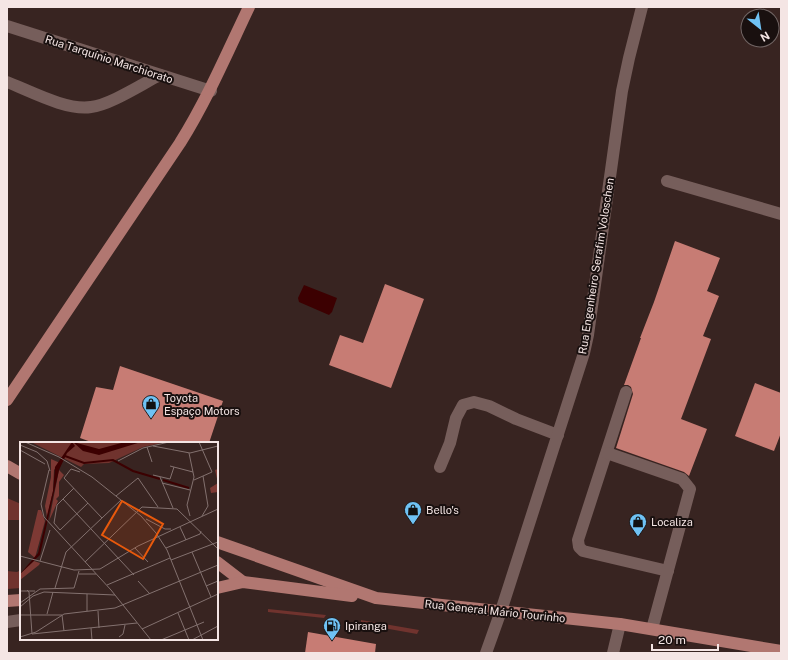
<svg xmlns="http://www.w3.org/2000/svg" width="788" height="660" font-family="'Public Sans',sans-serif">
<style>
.green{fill:#70332e}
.water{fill:#3c0001}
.building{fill:#c77c74}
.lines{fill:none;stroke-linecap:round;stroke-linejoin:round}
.minor{stroke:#765e5b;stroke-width:12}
.major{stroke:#b17771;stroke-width:12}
.labels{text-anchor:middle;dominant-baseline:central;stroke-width:4;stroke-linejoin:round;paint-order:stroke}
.street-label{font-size:11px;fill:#f4e5e4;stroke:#19100f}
.poi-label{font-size:11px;fill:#f4e5e4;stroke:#19100f;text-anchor:start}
.inset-river{fill:none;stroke:#3c0001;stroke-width:2}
.inset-road{fill:none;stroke:#83716f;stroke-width:1}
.view{fill:#e8590c;fill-opacity:0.15;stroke:#e8590c;stroke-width:2}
.inset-edge{fill:none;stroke:#f4e5e4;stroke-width:2}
</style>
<rect width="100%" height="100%" fill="#382421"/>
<g class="green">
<polygon points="7,498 21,504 21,520 7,520"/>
<polygon points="21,570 21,588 7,589 7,571 17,572"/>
<polygon points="268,609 326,615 324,618 268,612"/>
<polygon points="361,620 419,630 417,634 361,624"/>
</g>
<polygon class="water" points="304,285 337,298 332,312 329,315 299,302 298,298"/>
<g class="building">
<polygon points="675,241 720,258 707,291 719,296 703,336 711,339 681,419 707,429 689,476 684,472 616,448 633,394 631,387 628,385 624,385 641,338 640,338 654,302"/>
<polygon points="385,284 424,299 391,388 329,365 340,335 363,343"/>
<polygon points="120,366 223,401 209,443 94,443 80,438 96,387 113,390"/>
<polygon points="755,383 781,393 781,433 774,451 735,436"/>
<polygon points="308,632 376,644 375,653 305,653"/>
</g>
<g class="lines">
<g class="minor">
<polyline points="7,26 211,91"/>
<path d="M7,82C30,91 67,111 91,107C110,105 142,84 160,75"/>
<polyline points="667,181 781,214"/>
<polyline points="626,392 578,540 579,547 583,551 668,571"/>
<polyline points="607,453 682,479 690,489 652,629"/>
<polyline points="440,467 450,443 456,418 463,405 474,402 489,406 516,419 558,435"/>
<polyline points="7,622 21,620"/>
<polyline points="486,653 501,611 584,353 588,335 622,91 629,58 642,7"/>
<polyline points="613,653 620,624"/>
</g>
<g class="major">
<path d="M7,400L180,143C207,100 227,53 249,7"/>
<polyline points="7,466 21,474"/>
<polyline points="217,542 376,598 620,624 781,651"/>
<polyline points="217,562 243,582"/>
<polyline points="217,588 243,582 352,596"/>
<polyline points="7,601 21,600"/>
</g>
</g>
<defs>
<symbol id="shop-pin" viewBox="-11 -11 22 30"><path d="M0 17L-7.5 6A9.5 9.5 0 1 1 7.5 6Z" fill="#6fc2f4" stroke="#19100f"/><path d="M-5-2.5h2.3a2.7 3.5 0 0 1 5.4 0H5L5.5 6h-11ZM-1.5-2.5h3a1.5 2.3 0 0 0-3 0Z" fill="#111"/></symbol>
<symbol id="fuel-pin" viewBox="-11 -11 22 30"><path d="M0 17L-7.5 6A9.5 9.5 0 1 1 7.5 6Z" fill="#6fc2f4" stroke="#19100f"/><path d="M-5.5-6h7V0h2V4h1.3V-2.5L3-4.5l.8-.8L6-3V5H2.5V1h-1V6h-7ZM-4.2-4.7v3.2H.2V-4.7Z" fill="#111"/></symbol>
</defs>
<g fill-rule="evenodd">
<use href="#shop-pin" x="141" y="394" width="20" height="27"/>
<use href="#shop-pin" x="403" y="500" width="20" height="27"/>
<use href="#shop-pin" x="628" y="512" width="20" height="27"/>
<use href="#fuel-pin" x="322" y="616" width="20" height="27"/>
</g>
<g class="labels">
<g class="street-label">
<text transform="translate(109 59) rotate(18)">Rua Tarquínio Marchiorato</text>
<text transform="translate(596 266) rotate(-81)">Rua Engenheiro Serafim Voloschen</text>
<text transform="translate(495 611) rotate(6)">Rua General Mário Tourinho</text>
</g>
<g class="poi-label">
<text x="164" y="398">Toyota<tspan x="164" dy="13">Espaço Motors</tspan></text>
<text x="426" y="510">Bello's</text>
<text x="651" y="522">Localiza</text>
<text x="345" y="626">Ipiranga</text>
</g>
</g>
<g transform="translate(20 442)">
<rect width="198" height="198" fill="#382421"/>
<path d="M11,0H146L123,5L89,21L64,22L61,25Z" fill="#70332e"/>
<path d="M31,17L40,21L34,28L33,49L27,75L25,64L31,35ZM198,27V50L191,51L190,46L198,41L195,28ZM39,28L44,33L39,40V54L36,57L38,59L29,79ZM18,68H21L25,79L15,116L8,110ZM14,119L20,121L19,123L0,138V132Z" fill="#7d3934"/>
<path d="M52,0L55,4L47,11L39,28L20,113L0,132L18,111L33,49L35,25ZM53,0L79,7L105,0H121L79,13L63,9Z" fill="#3c0001"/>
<path class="inset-river" d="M45,14L64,21L93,18L113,29L140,37M143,38L169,46"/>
<path class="inset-road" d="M5,0L39,15M0,3L17,10M133,4L170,11L198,4M127,5L132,20M0,8L25,22M17,10L27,19L30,29M169,11L174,35L167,63L170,74M39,15L72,35L121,74L136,91L147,108L183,198M98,19L123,6L149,0M150,24L173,30M29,28L21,62L24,75L91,148L131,198M60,30L51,27L44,36L82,76M133,33L150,37L154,25M140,35L153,66M174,38L192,30L179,0M142,41L170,48M54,46L37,63L34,81L40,88L68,61M96,54L118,36L138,65M43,57L114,133M182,74L188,64L183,34M126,77L145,87H151M160,85L166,98M115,106L128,120M146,106L180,92L181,89M172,110L191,155M0,114L54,128L80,127L118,104L198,67M151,118L198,100M20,119L30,88M65,120L122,65L157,67L198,107M59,132H76M118,139L130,152M87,143L150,116M186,144L198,139M35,146L46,110L101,58M7,148L9,150L12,192L117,181M0,149H15M0,161L20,147L54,146L59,129M0,165L13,154L24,150L95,153M67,169V152M78,169L79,186M158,171L169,198M27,172L33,150M0,173H42L44,189M71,186L72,198M122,187L198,152M0,195L16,190L44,172L95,166L198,123M99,195L103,192L105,183M141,198L184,180M172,198L198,184"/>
<path class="view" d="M102,59L143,82L123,117L82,93Z"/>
<rect width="198" height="198" class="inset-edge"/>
</g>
<rect width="788" height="660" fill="none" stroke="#f4e5e4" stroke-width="16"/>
<g transform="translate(760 28) rotate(150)"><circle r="19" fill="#19100f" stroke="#716564"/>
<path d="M0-3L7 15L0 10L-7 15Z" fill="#6fc2f4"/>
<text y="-6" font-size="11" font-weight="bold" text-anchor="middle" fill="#f4e5e4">N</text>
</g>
<path d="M652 644v6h66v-6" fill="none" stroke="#f4e5e4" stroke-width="2"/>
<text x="658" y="644" font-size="12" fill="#f4e5e4" stroke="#19100f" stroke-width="3" paint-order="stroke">20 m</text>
</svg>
